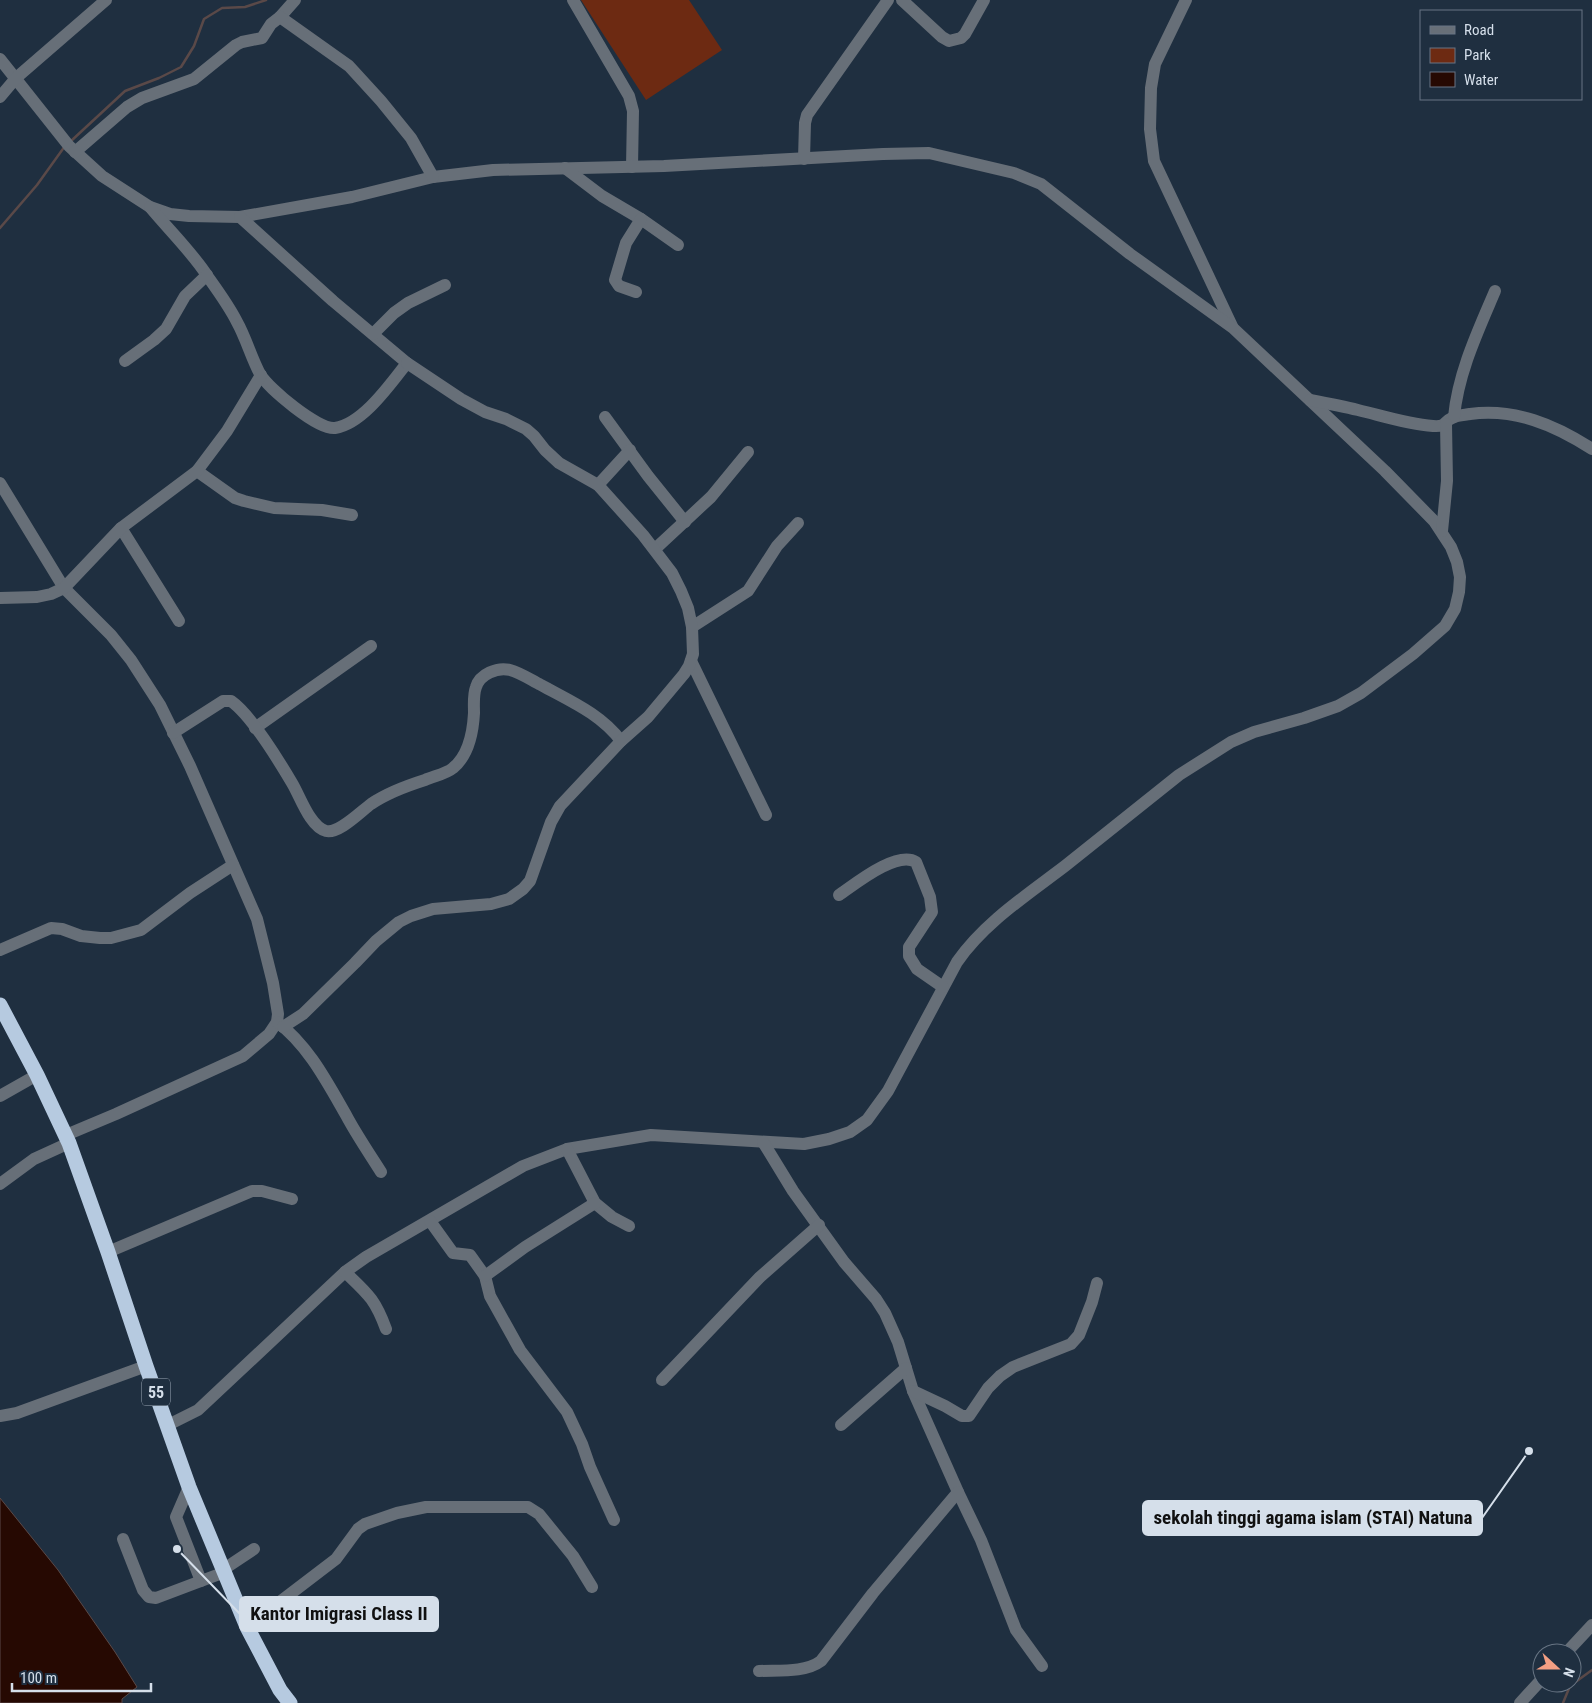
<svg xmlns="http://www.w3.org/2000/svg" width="1592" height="1703" font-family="'Roboto Condensed',sans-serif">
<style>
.green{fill:#6d2a12}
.water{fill:#260902;stroke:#5a4948}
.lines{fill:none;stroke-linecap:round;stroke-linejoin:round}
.stream{stroke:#5a4948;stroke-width:2.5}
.minor{stroke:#676f78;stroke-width:12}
.highway{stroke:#b6cae0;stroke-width:15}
.labels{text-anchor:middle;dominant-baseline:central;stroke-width:4;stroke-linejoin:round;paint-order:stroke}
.shield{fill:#1f2f40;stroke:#9eaab7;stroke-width:1}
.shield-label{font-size:16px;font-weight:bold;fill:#d5dfea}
.leader{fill:none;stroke:#d5dfea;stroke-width:2}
.callout-dot{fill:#d5dfea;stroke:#1f2f40;stroke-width:2}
.callout{fill:#d5dfea;stroke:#d5dfea;stroke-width:2}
.callout-label{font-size:19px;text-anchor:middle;font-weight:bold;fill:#111}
</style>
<rect width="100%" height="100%" fill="#1f2f40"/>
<polygon class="green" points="581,0 689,0 722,50 646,100"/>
<polygon class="water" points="0,1498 58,1570 115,1652 137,1687 122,1699 122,1703 0,1703"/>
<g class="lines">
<g class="stream">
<polyline points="71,141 125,91 159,78 181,67 194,46 204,19 222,8 245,7 266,0"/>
<polyline points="0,228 37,185 65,146"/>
<polyline points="1563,1703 1570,1686 1592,1670"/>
</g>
<g class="minor">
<polyline points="573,0 629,96 633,111 632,167"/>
<polyline points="902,0 942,37 949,41 961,38 965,34 984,0"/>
<polyline points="1186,0 1155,64 1151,88 1150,129 1154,161 1232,326"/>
<polyline points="280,17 295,0"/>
<path d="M0,59L69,146L102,176L150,207L170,214L189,216L240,217L352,197L433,177L493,170L664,166L883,154L929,153L1014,173L1041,184L1130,254L1233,328L1385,471L1434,521L1451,547L1457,562L1460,577L1459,592L1455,609L1445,626L1413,654L1361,693L1338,706L1304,718L1254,732L1231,742L1179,775C1141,805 1103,836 1065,866C1027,895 984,923 957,962L888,1091L867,1120L850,1132L829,1139L804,1144L651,1135L567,1149L523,1166L366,1257L345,1272L198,1410L168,1425"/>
<polyline points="0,97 16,78 106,0"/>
<polyline points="75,152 127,107 142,98 194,79 236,45 242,42 262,38 271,24 280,17 349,66 381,101 411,138 433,177"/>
<polyline points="804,159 805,123 807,115 888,0"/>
<polyline points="565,168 602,196 641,219 678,245"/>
<path d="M150,207C168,229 193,253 208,277C218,291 229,306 237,322C246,338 251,357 260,374C269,389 318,430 335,428C363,424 391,383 407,363L333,301L240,217"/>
<polyline points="636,292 619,286 615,280 626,243 641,219"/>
<polyline points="373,334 394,313 408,303 445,285"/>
<polyline points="125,361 154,340 166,329 185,296 207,275"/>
<path d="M1310,400C1326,403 1342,406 1358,410C1383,416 1407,424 1433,426C1447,427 1443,422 1452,418C1457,415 1465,415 1470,414C1515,408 1555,425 1592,449"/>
<polyline points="605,417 648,476 685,522"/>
<path d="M1454,417C1458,373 1478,331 1495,291"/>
<polyline points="197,471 235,498 244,501 274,508 322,510 352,515"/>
<polyline points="0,483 64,588 111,635 131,660 160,705 190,766 257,919 273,983 278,1014 277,1022 269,1034 243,1056 116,1114 66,1135"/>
<polyline points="598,485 630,450"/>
<polyline points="121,528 179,621"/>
<polyline points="1442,531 1447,481 1446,424"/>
<polyline points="655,549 711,497 748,452"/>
<polyline points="0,598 37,597 51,594 64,588 121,528 197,471 227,431 261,375"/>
<polyline points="692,627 748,591 777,546 798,523"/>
<polyline points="691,661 766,815"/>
<polyline points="255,728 371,646"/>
<path d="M173,733L223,701H231C251,715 279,761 292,783C300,796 310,827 326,831C339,834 360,812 371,804C387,793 406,786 425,780C434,776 446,774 453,768C469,755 473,732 474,713C474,705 473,695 476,687C480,674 497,667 510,670C521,673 531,680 541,685C570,701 601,714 621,741"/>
<path d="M839,895C855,884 897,850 916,862L930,897L932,912L909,947V956L917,969L943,987"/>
<polyline points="0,950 51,928 62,929 81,936 100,938 111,938 141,930 190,893 233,865"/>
<path d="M277,1022C308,1045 327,1082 346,1115C356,1134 369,1153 381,1172"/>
<polyline points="283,1027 303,1014 355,963 376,941 399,922 411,916 433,909 491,904 509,899 523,889 530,881 551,822 560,806 621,741 648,717 684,674 689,666 693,654 692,627 688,608 681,591 672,573 643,535 598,485 559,463 545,450 534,436 526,429 506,419 485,412 461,399 407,363"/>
<polyline points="0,1096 37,1075"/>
<polyline points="763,1142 793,1191 844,1262 876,1299 885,1313 898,1342 913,1391 958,1492 981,1540 1016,1630 1042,1666"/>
<polyline points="567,1149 595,1203 612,1217 629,1226"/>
<polyline points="0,1184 34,1159 69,1143"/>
<polyline points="430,1221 453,1253 470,1255 485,1276 490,1296 520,1350 567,1412 582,1444 590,1467 614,1520"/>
<polyline points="108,1252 252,1191 262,1191 292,1199"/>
<path d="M345,1272C368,1294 375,1299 386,1329"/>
<polyline points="485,1276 525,1247 595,1203"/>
<polyline points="662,1380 760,1277 819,1225"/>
<polyline points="913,1391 945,1406 962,1416 969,1416 988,1388 1000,1376 1013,1367 1071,1344 1079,1335 1092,1302 1097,1283"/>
<polyline points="0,1416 17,1413 146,1366"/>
<polyline points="841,1425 906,1368"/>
<polyline points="189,1487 176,1517 201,1581 225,1572"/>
<polyline points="123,1539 143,1590 149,1597 156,1598 201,1581"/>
<polyline points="224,1569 254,1549"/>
<polyline points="247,1627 336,1559 358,1529 365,1524 397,1513 426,1507 528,1507 539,1514 573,1556 592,1587"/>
<polyline points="1566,1653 1592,1625"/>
<path d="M759,1671C778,1670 805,1673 821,1661L873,1593L958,1492"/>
<polyline points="1520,1703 1542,1679"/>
</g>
<polyline class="highway" points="0,1005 37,1075 69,1143 108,1252 146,1366 189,1487 247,1627 280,1690 290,1703"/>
</g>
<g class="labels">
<rect class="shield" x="142" y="1378.5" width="28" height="27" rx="4"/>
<g class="shield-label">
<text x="156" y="1392">55</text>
</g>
</g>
<path class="leader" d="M1529 1451L1482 1518M177 1549L240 1614"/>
<g class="callout-dot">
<circle cx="1529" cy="1451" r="5"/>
<circle cx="177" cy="1549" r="5"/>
</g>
<g class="callout">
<rect x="1143" y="1501" width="339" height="34" rx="5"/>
<rect x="240" y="1597" width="198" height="34" rx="5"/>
</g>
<g class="callout-label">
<text x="1313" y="1524">sekolah tinggi agama islam (STAI) Natuna</text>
<text x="339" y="1620">Kantor Imigrasi Class II</text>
</g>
<rect x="1420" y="10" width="162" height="90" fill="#1f2f40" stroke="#687584"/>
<rect x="1430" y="26" width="25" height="8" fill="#676f78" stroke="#687584"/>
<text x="1464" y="35" font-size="15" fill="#d5dfea">Road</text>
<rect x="1430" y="48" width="25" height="15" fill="#6d2a12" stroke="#687584"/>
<text x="1464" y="60" font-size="15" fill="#d5dfea">Park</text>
<rect x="1430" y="72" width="25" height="15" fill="#260902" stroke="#687584"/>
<text x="1464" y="85" font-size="15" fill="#d5dfea">Water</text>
<g transform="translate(1557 1668) rotate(111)"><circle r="24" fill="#1f2f40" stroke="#687584"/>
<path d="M0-4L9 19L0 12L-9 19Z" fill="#f39f83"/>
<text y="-8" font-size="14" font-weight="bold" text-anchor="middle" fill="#d5dfea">N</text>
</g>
<path d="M12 1683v8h139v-8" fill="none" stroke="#d5dfea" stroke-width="2.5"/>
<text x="20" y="1683" font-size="15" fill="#d5dfea" stroke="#1f2f40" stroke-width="4" paint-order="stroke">100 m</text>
</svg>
